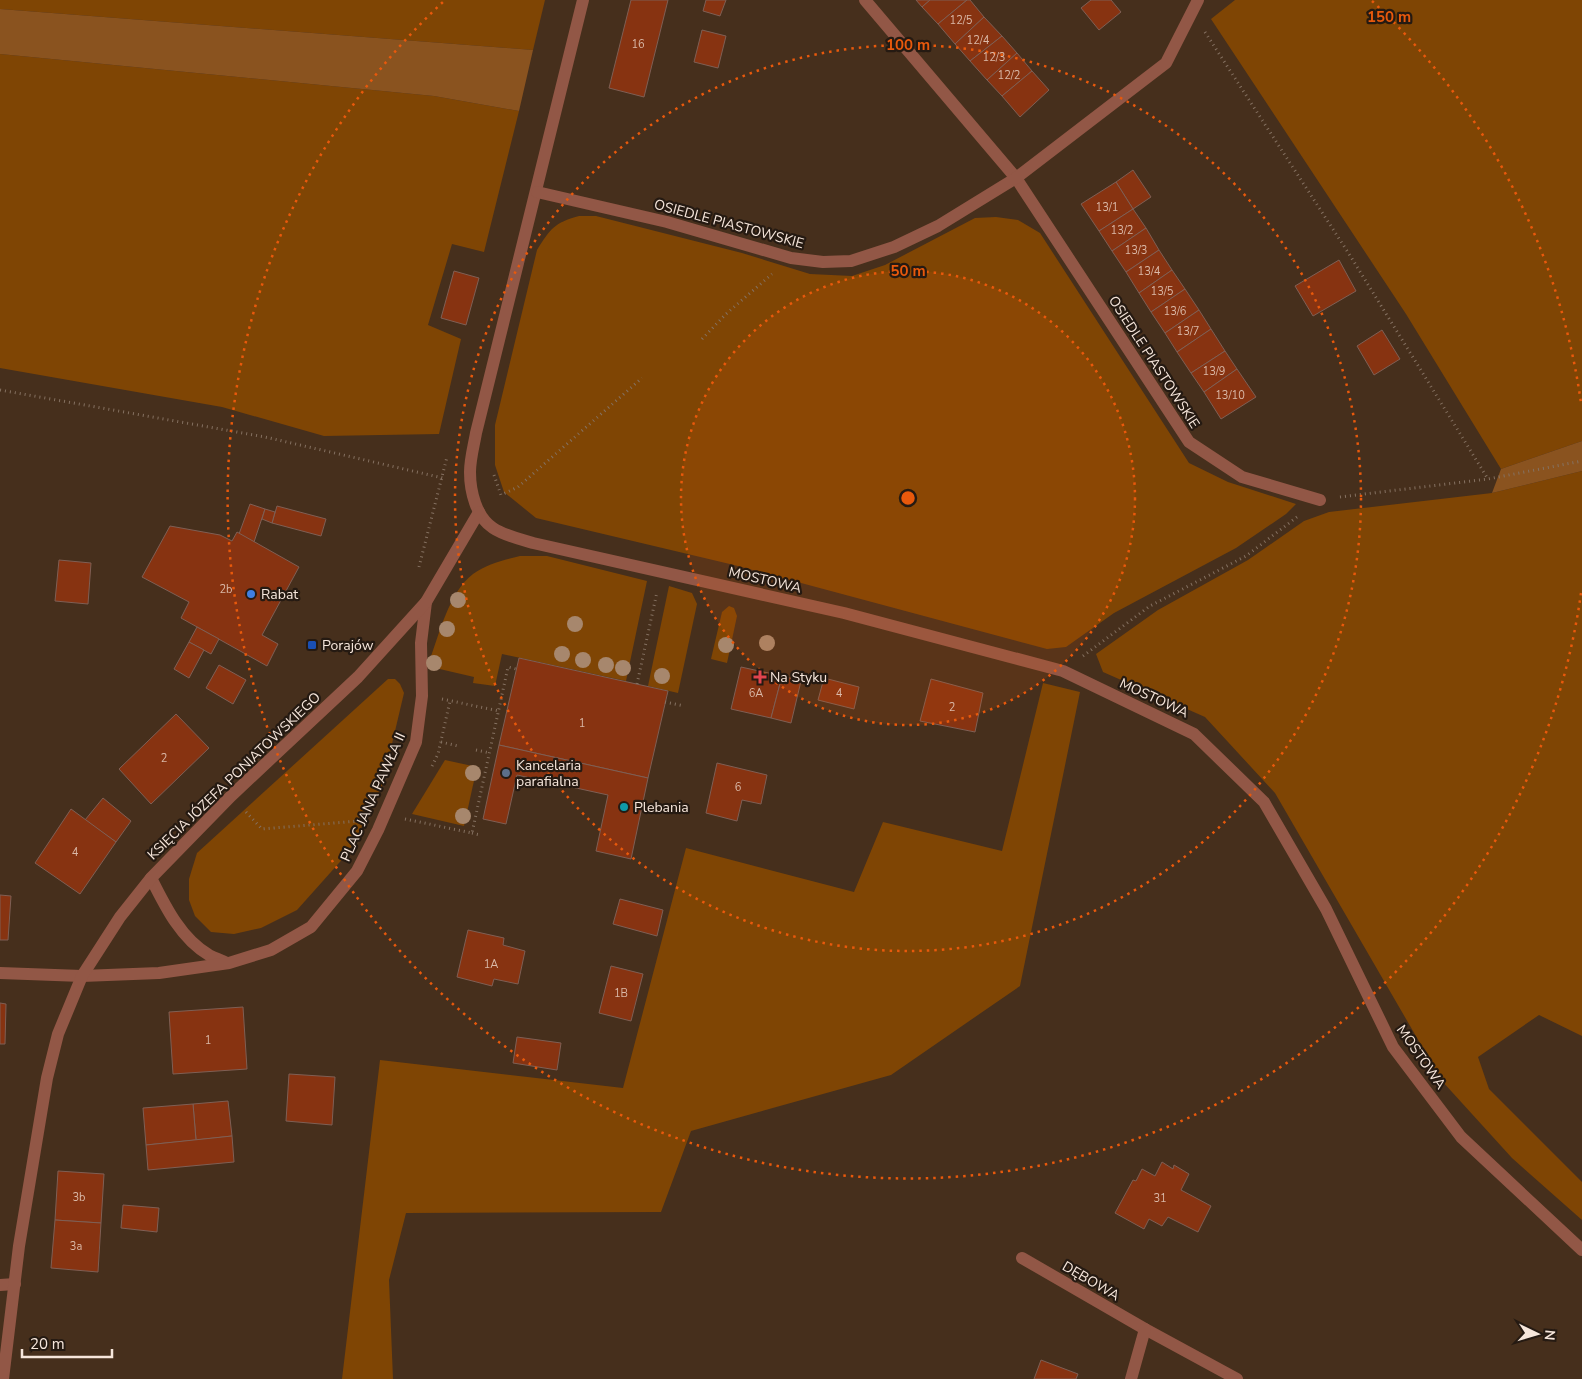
<svg xmlns="http://www.w3.org/2000/svg" width="1582" height="1379" font-family="'Nunito Sans',sans-serif">
<style>
.green{fill:#7f4504}
.forest{fill:#8a531f}
.building{fill:#873311;stroke:#7f5f54}
.lines{fill:none;stroke-linecap:round;stroke-linejoin:round}
.path{stroke:#857161;stroke-width:3;stroke-dasharray:1 4;stroke-linecap:butt}
.minor{stroke:#925746;stroke-width:12}
.tree{fill:#a7876d}
.ring{fill:none;stroke:#e8590c;stroke-width:2.5;stroke-dasharray:2.5 5}
.shop-dot{fill:#3f7fe0;stroke:#251a12;stroke-width:2}
.transit-dot{fill:#1a4fb4;stroke:#251a12;stroke-width:2}
.health-dot{fill:#e0444e;stroke:#251a12;stroke-width:2}
.service-dot{fill:#5c6f8a;stroke:#251a12;stroke-width:2}
.culture-dot{fill:#0f9aa8;stroke:#251a12;stroke-width:2}
.labels{text-anchor:middle;dominant-baseline:central;stroke-width:4.5;stroke-linejoin:round;paint-order:stroke}
.number-label{font-size:11px;fill:#dab9a8}
.street-label{font-size:14px;fill:#f6e6db;stroke:#251a12}
.poi-label{font-size:14px;fill:#f6e6db;stroke:#251a12;text-anchor:start}
.centre{fill:#e8590c;stroke:#251a12;stroke-width:2.5}
.ring-label{font-size:15px;text-anchor:middle;font-weight:bold;fill:#e8590c;stroke:#251a12;stroke-width:4.5;stroke-linejoin:round;paint-order:stroke}
</style>
<rect width="100%" height="100%" fill="#462f1c"/>
<g class="green">
<polygon points="0,0 545,0 533,50 0,9"/>
<polygon points="1235,0 1582,0 1582,441 1501,469 1406,314 1211,19"/>
<polygon points="0,54 434,96 519,111 484,252 452,244 428,325 461,339 439,434 324,436 222,407 0,368"/>
<path d="M579,216H596L742,253L810,274L852,276L885,265L975,218L996,217L1018,220L1040,233L1189,463L1228,482L1296,504L1286,514L1236,548L1114,613L1066,647L1047,649L734,565L536,518L504,492L495,465V425L537,250C551,228 554,223 579,216Z"/>
<polygon points="1582,471 1582,1036 1539,1015 1478,1057 1489,1089 1582,1182 1582,1220 1512,1158 1442,1081 1275,793 1205,717 1103,672 1096,654 1158,610 1248,560 1304,521 1329,512 1492,493"/>
<path d="M520,556H547L647,581L626,681L502,654L495,686L473,683L474,677L431,667L429,662C439,635 449,592 473,574C487,564 504,560 520,556Z"/>
<polygon points="669,586 692,593 697,604 678,693 648,686"/>
<polygon points="729,606 734,608 737,616 727,663 711,659 722,612"/>
<polygon points="388,679 395,679 400,684 404,693 382,786 370,813 347,854 297,910 261,928 234,934 211,932 195,916 189,900 189,879 197,853"/>
<polygon points="1043,683 1080,692 1020,986 891,1075 691,1131 661,1212 406,1213 389,1280 393,1379 342,1379 380,1060 623,1088 686,848 854,892 883,822 1002,851"/>
<polygon points="445,760 477,767 464,826 412,814"/>
</g>
<g class="forest">
<polygon points="0,9 533,50 519,111 434,96 0,54"/>
<polygon points="1582,441 1582,471 1492,493 1501,469"/>
</g>
<g class="building">
<polygon points="631,0 668,0 644,97 609,88"/>
<polygon points="706,0 726,0 720,16 703,11"/>
<polygon points="916,0 930,0 922,7"/>
<polygon points="930,0 967,0 938,24 922,7"/>
<polygon points="967,0 970,0 984,17 955,44 938,24"/>
<polygon points="1091,0 1111,0 1121,12 1099,30 1081,8"/>
<polygon points="984,17 1002,36 970,61 955,44"/>
<polygon points="702,30 726,36 718,68 694,62"/>
<polygon points="1002,36 1017,53 987,80 970,61"/>
<polygon points="1017,53 1032,71 1002,96 987,80"/>
<polygon points="1032,71 1049,90 1020,117 1002,96"/>
<polygon points="1133,170 1151,197 1133,209 1116,182"/>
<polygon points="1116,182 1133,209 1099,231 1081,204"/>
<polygon points="1133,209 1146,228 1112,251 1099,231"/>
<polygon points="1146,228 1159,250 1126,272 1112,251"/>
<polygon points="1159,250 1172,270 1139,293 1126,272"/>
<polygon points="1339,260 1356,291 1313,316 1295,286"/>
<polygon points="1172,270 1185,289 1151,312 1139,293"/>
<polygon points="454,271 479,278 466,325 441,318"/>
<polygon points="1185,289 1199,310 1165,333 1151,312"/>
<polygon points="1199,310 1211,329 1177,352 1165,333"/>
<polygon points="1211,329 1225,351 1191,373 1177,352"/>
<polygon points="1382,330 1400,359 1374,375 1357,346"/>
<polygon points="1225,351 1237,369 1204,392 1191,373"/>
<polygon points="1237,369 1256,397 1221,419 1204,392"/>
<polygon points="250,504 265,509 254,542 239,534"/>
<polygon points="277,506 326,519 321,536 272,523"/>
<polygon points="265,509 275,512 272,523 262,519"/>
<polygon points="170,526 220,535 232,541 237,532 299,567 262,635 278,644 267,666 181,618 189,602 142,577"/>
<polygon points="59,560 91,563 88,604 55,601"/>
<polygon points="197,627 219,639 211,654 189,642"/>
<polygon points="189,642 204,650 189,678 174,669"/>
<polygon points="519,658 668,691 648,778 499,745"/>
<polygon points="219,665 246,680 233,704 206,688"/>
<polygon points="741,667 782,676 771,718 731,709"/>
<polygon points="782,676 801,681 791,723 771,718"/>
<polygon points="824,678 859,687 854,709 818,700"/>
<polygon points="931,679 983,693 975,732 920,721"/>
<polygon points="176,714 209,748 151,804 119,769"/>
<polygon points="499,745 648,778 631,859 596,851 608,795 517,775 506,824 483,819"/>
<polygon points="717,763 767,775 761,804 742,800 737,821 706,813"/>
<polygon points="103,798 131,821 116,842 85,820"/>
<polygon points="71,809 116,842 80,894 35,863"/>
<polygon points="0,895 11,896 8,940 0,940"/>
<polygon points="620,899 663,910 657,936 613,924"/>
<polygon points="468,930 504,938 503,945 525,951 518,984 494,979 492,986 457,977"/>
<polygon points="611,966 643,974 631,1021 599,1013"/>
<polygon points="0,1003 6,1004 5,1044 0,1044"/>
<polygon points="243,1007 247,1069 173,1074 169,1012"/>
<polygon points="517,1037 561,1043 557,1070 513,1063"/>
<polygon points="289,1074 335,1077 332,1125 286,1121"/>
<polygon points="228,1101 232,1136 196,1140 193,1104"/>
<polygon points="193,1104 196,1140 146,1145 143,1108"/>
<polygon points="232,1136 234,1162 148,1170 146,1145"/>
<polygon points="1162,1162 1173,1169 1174,1165 1189,1174 1181,1190 1211,1206 1198,1232 1168,1217 1162,1226 1149,1219 1144,1229 1115,1213 1133,1180 1136,1181 1142,1169 1155,1176"/>
<polygon points="58,1171 104,1174 101,1223 55,1220"/>
<polygon points="123,1205 159,1208 157,1232 121,1228"/>
<polygon points="55,1220 101,1223 98,1272 51,1268"/>
<polygon points="1041,1360 1078,1374 1076,1379 1034,1379"/>
</g>
<g class="lines">
<g class="path">
<polyline points="1205,32 1351,257 1488,479"/>
<polyline points="702,339 726,314 772,274"/>
<polyline points="0,390 265,437 443,478"/>
<polyline points="494,475 501,495 518,487 642,378"/>
<polyline points="1340,497 1488,479 1582,461"/>
<polyline points="419,567 447,457"/>
<polyline points="1083,656 1150,606 1246,556 1297,517"/>
<polyline points="637,684 657,592"/>
<polyline points="442,699 499,711"/>
<polyline points="665,702 684,706"/>
<polyline points="441,742 458,746"/>
<polyline points="476,750 490,753"/>
<polyline points="432,766 438,754 450,701"/>
<polyline points="246,812 262,829 358,821"/>
<polyline points="405,819 472,833 508,667 516,669"/>
<polyline points="472,833 480,835"/>
</g>
<g class="minor">
<path d="M583,0L476,433C474,445 470,459 470,472C470,491 476,517 493,528C505,536 520,539 533,543L844,613L1063,671L1194,734L1264,802L1326,909L1393,1047L1461,1137L1582,1250"/>
<polyline points="865,0 1016,178 1189,442 1242,477 1320,500"/>
<polyline points="537,192 667,222 791,258 823,262 851,261 894,247 938,226 1016,178 1166,63 1198,0"/>
<path d="M151,878C165,906 181,939 209,955C215,958 221,960 227,963"/>
<polyline points="0,973 82,976 159,973 229,963 271,950 311,927 357,871 378,830 416,742 422,696 421,643 426,602"/>
<polyline points="1022,1258 1145,1329 1237,1379"/>
<polyline points="0,1285 15,1284"/>
<polyline points="3,1379 19,1246 47,1078 58,1034 82,976 120,917 151,878 231,796 358,677 426,602 479,512"/>
<polyline points="1131,1379 1145,1329"/>
</g>
</g>
<g class="tree">
<circle cx="458" cy="600" r="8"/>
<circle cx="575" cy="624" r="8"/>
<circle cx="447" cy="629" r="8"/>
<circle cx="767" cy="643" r="8"/>
<circle cx="726" cy="645" r="8"/>
<circle cx="562" cy="654" r="8"/>
<circle cx="583" cy="660" r="8"/>
<circle cx="434" cy="663" r="8"/>
<circle cx="606" cy="665" r="8"/>
<circle cx="623" cy="668" r="8"/>
<circle cx="662" cy="676" r="8"/>
<circle cx="473" cy="773" r="8"/>
<circle cx="463" cy="816" r="8"/>
</g>
<circle cx="908" cy="498" r="227" fill="#e8590c" fill-opacity=".12"/>
<g class="ring">
<circle cx="908" cy="498" r="227"/>
<circle cx="908" cy="498" r="453"/>
<path d="M1581 593A680 680 0 1 1 444 1M1372 1A680 680 0 0 1 1581 403"/>
</g>
<circle class="shop-dot" cx="251" cy="594" r="5"/>
<rect class="transit-dot" x="307" y="640" width="10" height="10" rx="2.5"/>
<path class="health-dot" d="M757.5 669.5h5v5h5v5h-5v5h-5v-5h-5v-5h5z"/>
<circle class="service-dot" cx="506" cy="773" r="5"/>
<circle class="culture-dot" cx="624" cy="807" r="5"/>
<g class="labels">
<g class="number-label">
<text x="961" y="20">12/5</text>
<text x="978" y="40">12/4</text>
<text x="638" y="44">16</text>
<text x="994" y="57">12/3</text>
<text x="1009" y="75">12/2</text>
<text x="1107" y="207">13/1</text>
<text x="1122" y="230">13/2</text>
<text x="1136" y="250">13/3</text>
<text x="1149" y="271">13/4</text>
<text x="1162" y="291">13/5</text>
<text x="1175" y="311">13/6</text>
<text x="1188" y="331">13/7</text>
<text x="1214" y="371">13/9</text>
<text x="1230" y="395">13/10</text>
<text x="226" y="589">2b</text>
<text x="756" y="693">6A</text>
<text x="839" y="693">4</text>
<text x="952" y="707">2</text>
<text x="582" y="723">1</text>
<text x="164" y="758">2</text>
<text x="738" y="787">6</text>
<text x="75" y="852">4</text>
<text x="491" y="964">1A</text>
<text x="621" y="993">1B</text>
<text x="208" y="1040">1</text>
<text x="79" y="1197">3b</text>
<text x="1160" y="1198">31</text>
<text x="76" y="1246">3a</text>
</g>
<g class="street-label">
<text transform="translate(729 224) rotate(15)">OSIEDLE PIASTOWSKIE</text>
<text transform="translate(1154 362) rotate(57)">OSIEDLE PIASTOWSKIE</text>
<text transform="translate(765 580) rotate(13)">MOSTOWA</text>
<text transform="translate(1154 698) rotate(25)">MOSTOWA</text>
<text transform="translate(234 776) rotate(-44)">KSIĘCIA JÓZEFA PONIATOWSKIEGO</text>
<text transform="translate(373 797) rotate(-66)">PLAC JANA PAWŁA II</text>
<text transform="translate(1421 1057) rotate(55)">MOSTOWA</text>
<text transform="translate(1091 1281) rotate(30)">DĘBOWA</text>
</g>
<g class="poi-label">
<text x="261" y="594">Rabat</text>
<text x="322" y="645">Porajów</text>
<text x="770" y="677">Na Styku</text>
<text x="516" y="765">Kancelaria<tspan x="516" dy="16">parafialna</tspan></text>
<text x="634" y="807">Plebania</text>
</g>
</g>
<circle cx="908" cy="498" r="8" class="centre"/>
<g class="ring-label">
<text x="1389" y="22">150 m</text>
<text x="908" y="50">100 m</text>
<text x="908" y="276">50 m</text>
</g>
<g transform="translate(1537 1334) rotate(95)" stroke="#251a12" stroke-width="4" paint-order="stroke">
<path d="M0-4L9 19L0 12L-9 19Z" fill="#f6e6db"/>
<text y="-8" font-size="14" font-weight="bold" text-anchor="middle" fill="#f6e6db">N</text>
</g>
<path d="M22 1349v8h90v-8" fill="none" stroke="#f6e6db" stroke-width="2.5"/>
<text x="30" y="1349" font-size="15" fill="#f6e6db" stroke="#251a12" stroke-width="4" paint-order="stroke">20 m</text>
</svg>
